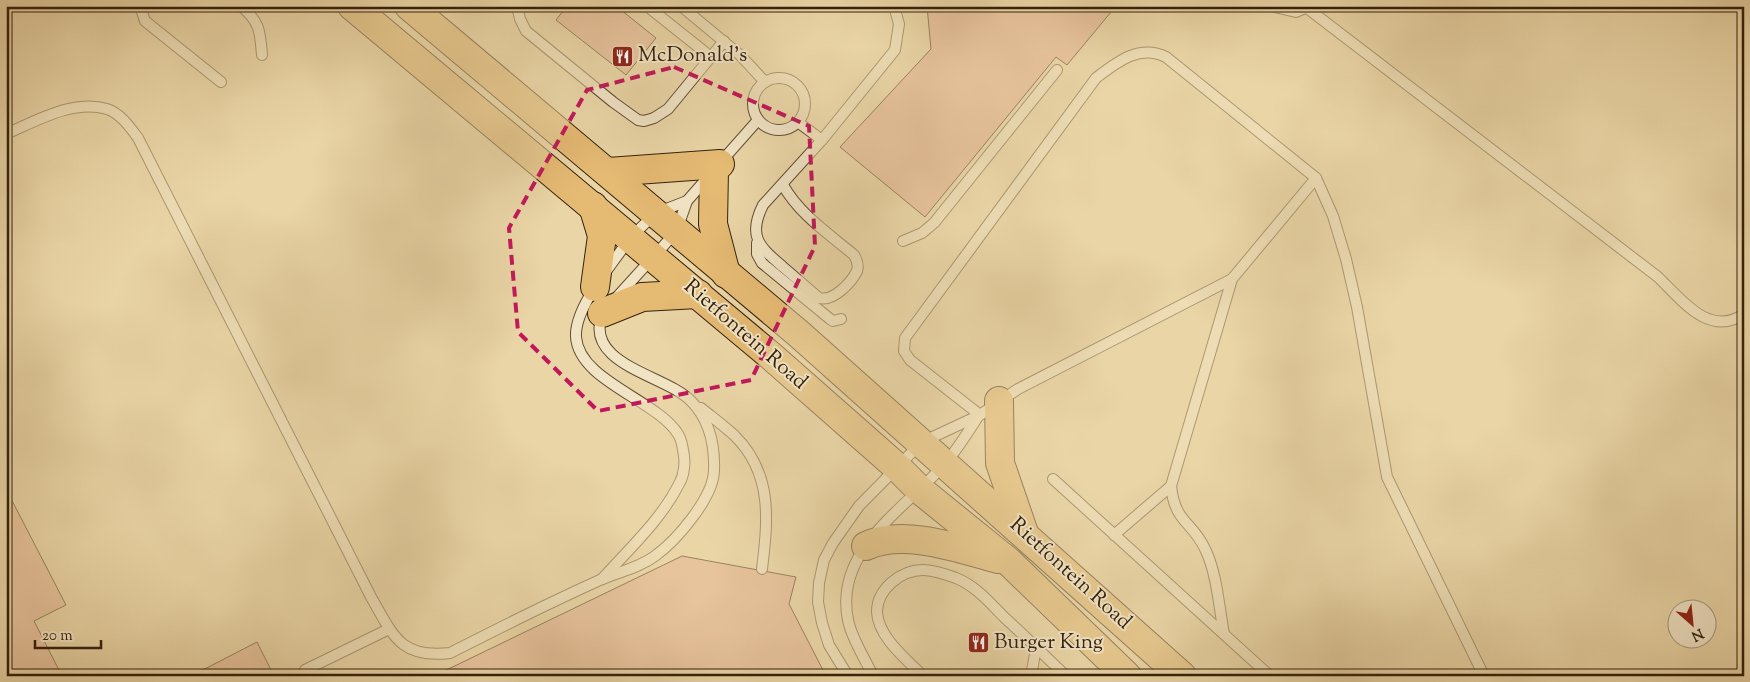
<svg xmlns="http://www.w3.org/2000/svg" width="1750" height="682" font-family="'Sorts Mill Goudy',serif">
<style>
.building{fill:#e7b093;stroke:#34210d}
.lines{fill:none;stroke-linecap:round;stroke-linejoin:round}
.service-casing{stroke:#624e33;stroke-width:12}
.primary-casing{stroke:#34210d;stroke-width:30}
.service{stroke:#f1e4c5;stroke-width:10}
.primary{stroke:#e5ba73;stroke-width:28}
.marked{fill:none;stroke:#c2185b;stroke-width:4;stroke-dasharray:10 6;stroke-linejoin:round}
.labels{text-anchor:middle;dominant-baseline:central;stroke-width:4;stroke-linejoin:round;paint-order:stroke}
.poi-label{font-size:21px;fill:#34210d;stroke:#f1e4c5;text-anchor:start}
.street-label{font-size:21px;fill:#34210d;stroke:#f1e4c5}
</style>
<rect width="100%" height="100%" fill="#ead5a6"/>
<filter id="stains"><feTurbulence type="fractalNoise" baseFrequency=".004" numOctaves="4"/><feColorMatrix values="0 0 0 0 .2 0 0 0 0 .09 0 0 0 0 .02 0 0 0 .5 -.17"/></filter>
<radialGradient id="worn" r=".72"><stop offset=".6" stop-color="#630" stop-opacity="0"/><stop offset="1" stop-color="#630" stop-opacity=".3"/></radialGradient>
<g class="building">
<polygon points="567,6 616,6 656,38 626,75 556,20"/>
<polygon points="927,6 1116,6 1067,65 1056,57 925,217 840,147 931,49"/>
<polygon points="6,489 66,605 34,621 62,676 6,676"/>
<polygon points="682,556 796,577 789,604 826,676 434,676"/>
<polygon points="257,642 274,676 191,676"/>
</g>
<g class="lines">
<defs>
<g id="service">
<polyline points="140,6 145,21 221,82"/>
<path d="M241,6C260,22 260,31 262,55"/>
<polyline points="517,6 520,19 526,31 613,102 638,120 644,121 654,118 668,109 724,41"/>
<polyline points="647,6 711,57"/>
<polyline points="681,6 740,55 765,82"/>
<polyline points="1271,6 1296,12 1310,6"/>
<path d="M1307,8L1658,277C1681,299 1709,338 1744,314"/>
<circle cx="779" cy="104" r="26"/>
<polyline points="799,123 822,140"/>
<path d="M6,134C36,121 73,99 107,109C120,113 130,127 138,138L371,597C393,635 400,659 450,653C499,628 549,603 600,580C618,572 639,568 655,556C677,540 713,498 714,471C715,444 710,420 691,401C666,375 584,365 602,315"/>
<polyline points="720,163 758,120"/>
<polyline points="1316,178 1333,216 1346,259 1357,307 1387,477 1484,676"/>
<path d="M783,185C799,214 829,234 854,255C857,260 859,265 857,271C851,283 833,302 819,298C807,288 795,277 783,267C760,247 747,237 763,205L822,140L895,50L899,24L894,6"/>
<polyline points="903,241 922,233 934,223 1057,70"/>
<polyline points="757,243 757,254 762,263 830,319 833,321 841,319"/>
<polyline points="604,274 631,237 656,213 687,201"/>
<path d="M595,287C586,301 575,320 576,337C579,381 657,400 678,434C682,440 683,449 684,456C685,463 684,475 680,482C662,519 629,549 602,579"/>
<polyline points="616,298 676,232 687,201 709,176"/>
<path d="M701,408C712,417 724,426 734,435C773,473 768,520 762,569"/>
<polyline points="1053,479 1270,676"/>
<polyline points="1114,535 1171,486"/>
<path d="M1224,634C1219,607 1217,575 1206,551C1193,521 1175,524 1171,486L1232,279"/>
<polyline points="305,670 389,629"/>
<path d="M848,676L829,645L822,623L818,602L819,583L824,560L833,543L859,506L922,442L980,415L1018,389L1232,279L1316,178L1166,57C1139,44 1117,62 1096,78L905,338L904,351L910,360L980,415"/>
<path d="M873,676C865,658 852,640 848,620C834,551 903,510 944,465C957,450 968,432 979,415"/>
<path d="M923,676C907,660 878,637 877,612C877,589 901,570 923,570C934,570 945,574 956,578C976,586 990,603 1005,618C1026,637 1046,657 1066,676"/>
<polyline points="1031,676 1036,648"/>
</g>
<g id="primary">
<polyline points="352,6 771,356 897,467 920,490 1009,562 1127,676"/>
<polyline points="409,6 799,334 1182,676"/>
<polyline points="714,170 713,224 726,274"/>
<polyline points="608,172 720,164"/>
<polyline points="593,206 602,236 595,287"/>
<polyline points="602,313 642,297 698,294"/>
<polyline points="999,401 1000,463 1024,533"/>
<path d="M866,546C903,528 961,549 998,559"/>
</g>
</defs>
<use href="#service" class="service-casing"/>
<use href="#primary" class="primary-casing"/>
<use href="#service" class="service"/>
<use href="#primary" class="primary"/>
</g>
<path d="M0 0H1750V682H0ZM674,67L809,126L815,246L751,380L598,411L518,332L509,228L587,90Z" fill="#ead5a6" fill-opacity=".55" fill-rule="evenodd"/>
<path class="marked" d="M674,67L809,126L815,246L751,380L598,411L518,332L509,228L587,90Z"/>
<defs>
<symbol id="restaurant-square" viewBox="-11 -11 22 22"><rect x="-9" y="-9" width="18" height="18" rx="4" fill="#8f2418" stroke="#f1e4c5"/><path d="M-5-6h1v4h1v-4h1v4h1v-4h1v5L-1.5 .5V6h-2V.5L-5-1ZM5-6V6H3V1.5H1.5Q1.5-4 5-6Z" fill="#fff"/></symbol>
</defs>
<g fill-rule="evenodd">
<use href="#restaurant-square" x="610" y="44" width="25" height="25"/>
<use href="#restaurant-square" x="966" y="630" width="25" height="25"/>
</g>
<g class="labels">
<g class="poi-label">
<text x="638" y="56">McDonald's</text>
<text x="994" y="643">Burger King</text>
</g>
<g class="street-label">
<text transform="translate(745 335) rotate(41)">Rietfontein Road</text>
<text transform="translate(1070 574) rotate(42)">Rietfontein Road</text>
</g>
</g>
<rect width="1750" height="682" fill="none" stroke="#ead5a6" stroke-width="25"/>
<rect x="8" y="8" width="1735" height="667" fill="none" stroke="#34210d" stroke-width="2.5"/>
<rect x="12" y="12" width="1725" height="657" fill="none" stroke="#34210d"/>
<g transform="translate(1692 624) rotate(153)"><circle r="24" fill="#f1e4c5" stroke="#a5967b"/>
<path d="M0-4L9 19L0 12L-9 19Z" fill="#8f2418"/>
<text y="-8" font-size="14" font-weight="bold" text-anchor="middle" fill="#34210d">N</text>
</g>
<path d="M35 640v8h66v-8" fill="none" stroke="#34210d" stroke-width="2.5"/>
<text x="42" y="640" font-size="15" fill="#34210d" stroke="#f1e4c5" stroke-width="4" paint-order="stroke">20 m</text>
<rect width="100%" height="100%" filter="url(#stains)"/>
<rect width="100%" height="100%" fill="url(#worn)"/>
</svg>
